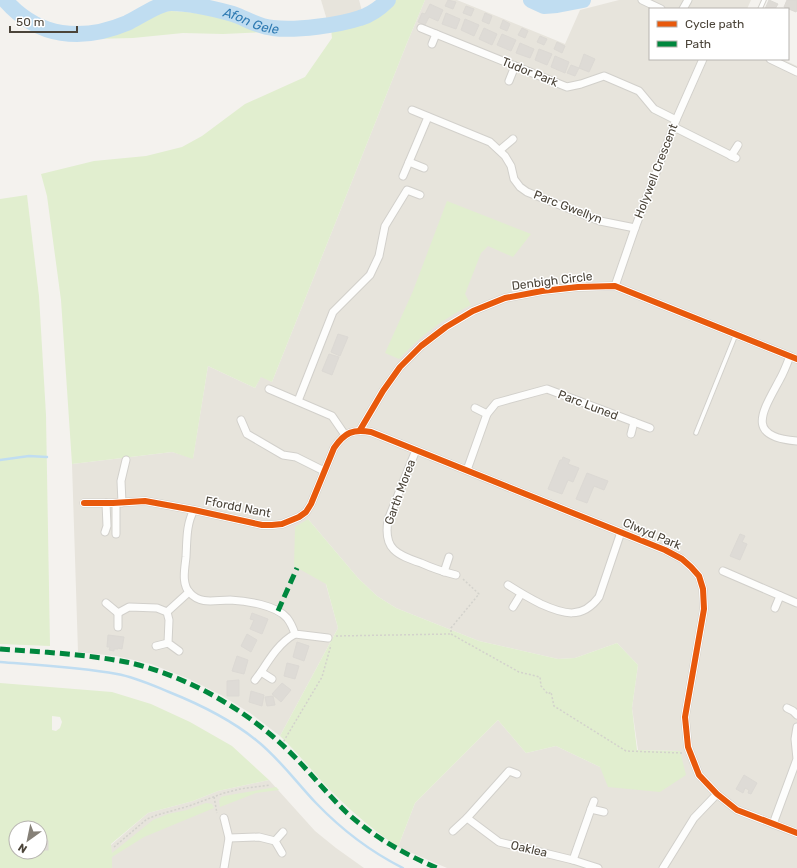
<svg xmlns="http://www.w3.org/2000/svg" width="797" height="868" font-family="Rubik,sans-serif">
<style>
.residential{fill:#e7e4dc}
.green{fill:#e1eecf;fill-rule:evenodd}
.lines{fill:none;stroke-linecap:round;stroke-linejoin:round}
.stream{stroke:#c0ddf1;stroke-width:2.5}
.river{stroke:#c0ddf1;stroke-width:16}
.building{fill:#dedbd6;stroke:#dcd9d4}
.lane-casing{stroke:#d2d0cb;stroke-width:5.5}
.street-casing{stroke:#d2d0cb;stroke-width:9}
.path{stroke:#d3d2cc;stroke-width:1.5;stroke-dasharray:2 2;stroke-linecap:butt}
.lane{stroke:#fdfdfc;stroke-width:3.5}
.street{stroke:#fdfdfc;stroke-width:7}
.quiet{stroke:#00873e;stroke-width:5;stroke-dasharray:10 5;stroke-linecap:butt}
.cycleway-casing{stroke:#fff;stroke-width:8}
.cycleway{stroke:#e8590c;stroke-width:6}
.labels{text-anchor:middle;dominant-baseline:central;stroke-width:3;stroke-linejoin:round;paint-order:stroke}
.street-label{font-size:12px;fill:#4b4439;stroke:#fff}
.water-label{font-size:13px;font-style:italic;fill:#2e7ab2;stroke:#fff}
</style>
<rect width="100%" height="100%" fill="#f4f2ee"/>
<g class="residential">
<polygon points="321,0 359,0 362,11 346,17 327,20"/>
<polygon points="425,0 457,0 565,44 580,10 619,0 751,0 747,9 650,9 650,59 782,59 797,66 797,868 447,868 398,847 415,803 498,720 526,753 556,746 600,767 680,751 638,750 632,708 638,665 617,643 575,658 558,659 479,641 396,608 377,596 358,578 308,519 338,628 280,736 250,713 221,695 189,679 151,664 116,656 78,652 72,464 172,452 193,458 208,366 255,388 261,376 272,382 407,43"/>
<polygon points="269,780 315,831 336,848 364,868 112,868 111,845 148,813 193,801 218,791"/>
</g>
<g class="green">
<polygon points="396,0 425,0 407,43 272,382 261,377 255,388 208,366 193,459 172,452 72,464 61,300 47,196 41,174 94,161 146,156 182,147 202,136 245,104 305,77 332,38 331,29 353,26 364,21 393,5"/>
<path d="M170,11C202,11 236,22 267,32L223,34L183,33L133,38L91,39C103,36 116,34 127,29C143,21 152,13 170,11Z"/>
<polygon points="27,195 39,296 46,415 50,646 0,644 0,199"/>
<path d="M447,201L531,234L513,257L488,246L481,253L465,294L471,305C441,320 422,335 399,359L385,353L413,291Z"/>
<path d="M308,519L358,578L377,596L396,608L479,641L558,659L575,658L617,643L638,665L632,708L637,750L680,751L686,775L660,792L608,787L600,767L556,746L526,753L498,720L415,803L398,847C375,831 354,814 334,794C315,775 299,754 280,736L338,628L326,584L294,566L295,527Z"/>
<path d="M0,683L112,692L151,704L190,722L232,746L269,780L218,791L193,801L148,813L111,844L112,853L153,820L168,814L187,810L206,803L212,804L214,808L144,837L112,857V868H0ZM52,716L60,717L62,722L60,728L56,731L52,730ZM16,828H40V852H16Z"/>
<polygon points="276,787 279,790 256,793 220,807 219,801 221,797 224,796"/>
</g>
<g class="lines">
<g class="stream">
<polyline points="0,460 29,456 47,457"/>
<path d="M0,662C39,665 79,667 117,674C135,677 152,685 169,692C199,704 230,719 256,740C279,758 296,782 316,803C341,829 371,852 403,868"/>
</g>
<g class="river">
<path id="s1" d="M5,0C38,38 82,42 127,23C138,18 159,3 171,3C189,3 215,9 233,14C247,19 259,27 273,28C296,31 339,25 360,18C370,15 381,7 388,0"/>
<polyline points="531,0 544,6 557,5 583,0"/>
</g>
</g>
<g class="building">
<polygon points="448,0 456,2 453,9 445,6"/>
<polygon points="769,0 778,4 775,9 765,9"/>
<polygon points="787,0 797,0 797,10 796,12 784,7"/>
<polygon points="430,4 443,10 438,21 429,17 425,25 418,22 422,13 425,14"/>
<polygon points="466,6 474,9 471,16 463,13"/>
<polygon points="446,13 460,19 456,29 442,24"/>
<polygon points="485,13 492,16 489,24 482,21"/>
<polygon points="465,19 479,25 474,36 461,30"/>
<polygon points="503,20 510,24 507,31 500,28"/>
<polygon points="484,28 497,34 492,45 479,39"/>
<polygon points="522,28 528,31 525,38 518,35"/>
<polygon points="502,34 516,40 511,51 497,45"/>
<polygon points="540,36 547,39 544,45 537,42"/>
<polygon points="557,42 565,46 562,53 554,49"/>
<polygon points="520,43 534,49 530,58 516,53"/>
<polygon points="539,49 552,54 547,65 535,60"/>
<polygon points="584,54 595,59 589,72 579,68"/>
<polygon points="555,56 569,62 565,73 551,67"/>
<polygon points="571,65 579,68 575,76 567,73"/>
<polygon points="338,334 348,337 340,356 331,352"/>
<polygon points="329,354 339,357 332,375 322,371"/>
<polygon points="563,457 570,460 568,464 579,468 573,482 568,480 562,494 548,489 560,460 562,460"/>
<polygon points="587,473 608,481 604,490 594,486 587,503 576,499"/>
<polygon points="740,534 745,536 742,542 747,544 740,560 730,556"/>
<polygon points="252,613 268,619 262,634 250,629 254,620 250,619"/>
<polygon points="247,634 257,640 251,652 241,646"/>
<polygon points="108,635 124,637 122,649 118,648 118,649 114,649 114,651 109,650 110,647 107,647"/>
<polygon points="297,642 309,646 304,661 293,657"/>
<polygon points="237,656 248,660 244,674 232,671"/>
<polygon points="287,663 299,666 295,679 284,676"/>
<polygon points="239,680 239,696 227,696 227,681"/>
<polygon points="282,683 291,690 281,702 272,694"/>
<polygon points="251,691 264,695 262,706 249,702"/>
<polygon points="273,696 275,705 267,706 265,697"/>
<polygon points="744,775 757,783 751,794 748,793 749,790 745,788 743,793 736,789"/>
<rect x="40" y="841" width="8" height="9"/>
</g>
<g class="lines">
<defs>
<g id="lane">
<polyline points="760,9 764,0"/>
<polyline points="696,433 736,334"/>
</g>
<g id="street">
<polyline points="642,0 661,9"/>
<polyline points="683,9 688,0"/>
<polyline points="421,28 567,87 581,84 604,76 639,91 654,109 676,120"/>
<polyline points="432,44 436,34"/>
<polyline points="770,59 797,72"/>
<polyline points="509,81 515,66"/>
<polyline points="412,110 490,142 505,156 511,166 514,179 520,187 527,192 600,221 635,228"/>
<polyline points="674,127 736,158"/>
<polyline points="500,150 513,139"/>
<polyline points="731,156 738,145"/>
<polyline points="409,162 424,168"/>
<polyline points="403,176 428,117"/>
<polyline points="615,286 635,228 676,120 703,59"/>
<path d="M790,356C787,364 784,372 780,379C763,411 744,437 797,441"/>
<polyline points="269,389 332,416 345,435"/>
<polyline points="298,401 333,312 370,275 379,256 385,226 407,190 420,195"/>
<polyline points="475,408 487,414"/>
<polyline points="241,420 247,434 283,455 296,457 324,471"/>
<polyline points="360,430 383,391 400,367 421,346 446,327 473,311 505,298 542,291 578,287 615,286 797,359"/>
<polyline points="631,434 634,422"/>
<path d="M416,450L388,520C383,549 397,555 421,563C432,568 444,572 456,575"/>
<polyline points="467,470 487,414 496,403 547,389 650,428"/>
<path d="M84,503H113L145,501L194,510L262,525H272L282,524L299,517L306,512L311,504L334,448C345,432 353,429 371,432L665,550L682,559L691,567L699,576L703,589L704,609L685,717L688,747L699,775L717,794L737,810L797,833"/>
<polyline points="116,503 116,534"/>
<polyline points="122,503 121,481 126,460"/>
<path d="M194,510C186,524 187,541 186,557C185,568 181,584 190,593C201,605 215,600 230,600C247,601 276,605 287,618C291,623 293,628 295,634L328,638"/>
<polyline points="105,532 107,526 106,503"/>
<polyline points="723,571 797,603"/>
<polyline points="444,572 449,557"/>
<path d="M508,585C519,592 529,598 541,604C563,614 582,620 599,597L621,532"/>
<polyline points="106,603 118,613 129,607 157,608 167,612 189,592"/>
<polyline points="513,607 521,594"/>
<polyline points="775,608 780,596"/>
<polyline points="167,612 169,620 168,643 179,651"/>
<polyline points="118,613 118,627"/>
<polyline points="156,646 168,643"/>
<path d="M272,679L261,672C270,658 280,642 295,634"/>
<polyline points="255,680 261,672"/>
<polyline points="787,708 793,711 797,715"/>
<polyline points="517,774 509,771 467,818 499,842 573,860 598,868"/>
<polyline points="591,809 594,801"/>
<polyline points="773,824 797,759 795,739 797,727"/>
<polyline points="453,831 467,818"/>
<polyline points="229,838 259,837 275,841"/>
<polyline points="282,853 275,841 283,832"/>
<polyline points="573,860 591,809 604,812"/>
<polyline points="224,868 229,838 224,818"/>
<polyline points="663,868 694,818 717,794"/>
</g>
</defs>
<use href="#lane" class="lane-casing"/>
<use href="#street" class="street-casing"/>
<g class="path">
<polyline points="463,579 479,594 451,628 451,634 519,672 540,677 541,686 548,694 551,692 554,706 626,751 682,753"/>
<polyline points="336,636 450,634"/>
<polyline points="282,745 285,739 322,677 331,645"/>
<polyline points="214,797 217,813"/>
<polyline points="114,847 147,819 157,815 189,806 224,793 240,789 270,785"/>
</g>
<use href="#lane" class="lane"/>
<use href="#street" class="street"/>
<g class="quiet">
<polyline points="278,611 297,568"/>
<path d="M0,649C42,652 85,654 126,662C179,673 238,705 278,741C303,763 323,790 347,813C374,837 404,854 437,868"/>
</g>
<defs>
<g id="cycleway">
<polyline points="360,430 383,391 400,367 421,346 446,327 473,311 505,298 542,291 578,287 615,286 797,359"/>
<path d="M84,503H113L145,501L194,510L262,525H272L282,524L299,517L306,512L311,504L334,448C345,432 353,429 371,432L665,550L682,559L691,567L699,576L703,589L704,609L685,717L688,747L699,775L717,794L737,810L797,833"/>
</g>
</defs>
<use href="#cycleway" class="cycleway-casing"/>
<use href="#cycleway" class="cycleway"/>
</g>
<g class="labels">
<g class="street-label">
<text transform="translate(530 72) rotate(22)">Tudor Park</text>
<text transform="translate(656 171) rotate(-69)">Holywell Crescent</text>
<text transform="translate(568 207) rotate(21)">Parc Gwellyn</text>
<text transform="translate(552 281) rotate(-7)">Denbigh Circle</text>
<text transform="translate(588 405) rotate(21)">Parc Luned</text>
<text transform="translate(400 492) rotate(-70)">Garth Morea</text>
<text transform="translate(238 507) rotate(11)">Ffordd Nant</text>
<text transform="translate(652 534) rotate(23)">Clwyd Park</text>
<text transform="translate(529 849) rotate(13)">Oaklea</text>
</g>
<g class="water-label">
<text stroke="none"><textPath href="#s1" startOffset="265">Afon Gele</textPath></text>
</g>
</g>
<rect x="649" y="8" width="140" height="52" fill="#ffffff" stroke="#b7b4b0"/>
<rect x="657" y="21" width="20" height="6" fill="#e8590c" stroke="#b7b4b0"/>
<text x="685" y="28" font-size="12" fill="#4b4439">Cycle path</text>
<rect x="657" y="41" width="20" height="6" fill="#00873e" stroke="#b7b4b0"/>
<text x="685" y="48" font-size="12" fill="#4b4439">Path</text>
<g transform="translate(28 840) rotate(213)"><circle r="19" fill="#ffffff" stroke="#b7b4b0"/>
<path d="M0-3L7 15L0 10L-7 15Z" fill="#868178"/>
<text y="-6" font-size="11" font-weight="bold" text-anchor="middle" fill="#4b4439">N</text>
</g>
<path d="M10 26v6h67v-6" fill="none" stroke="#4b4439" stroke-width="2"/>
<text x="16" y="26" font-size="12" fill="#4b4439" stroke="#ffffff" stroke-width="3" paint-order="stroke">50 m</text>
</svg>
